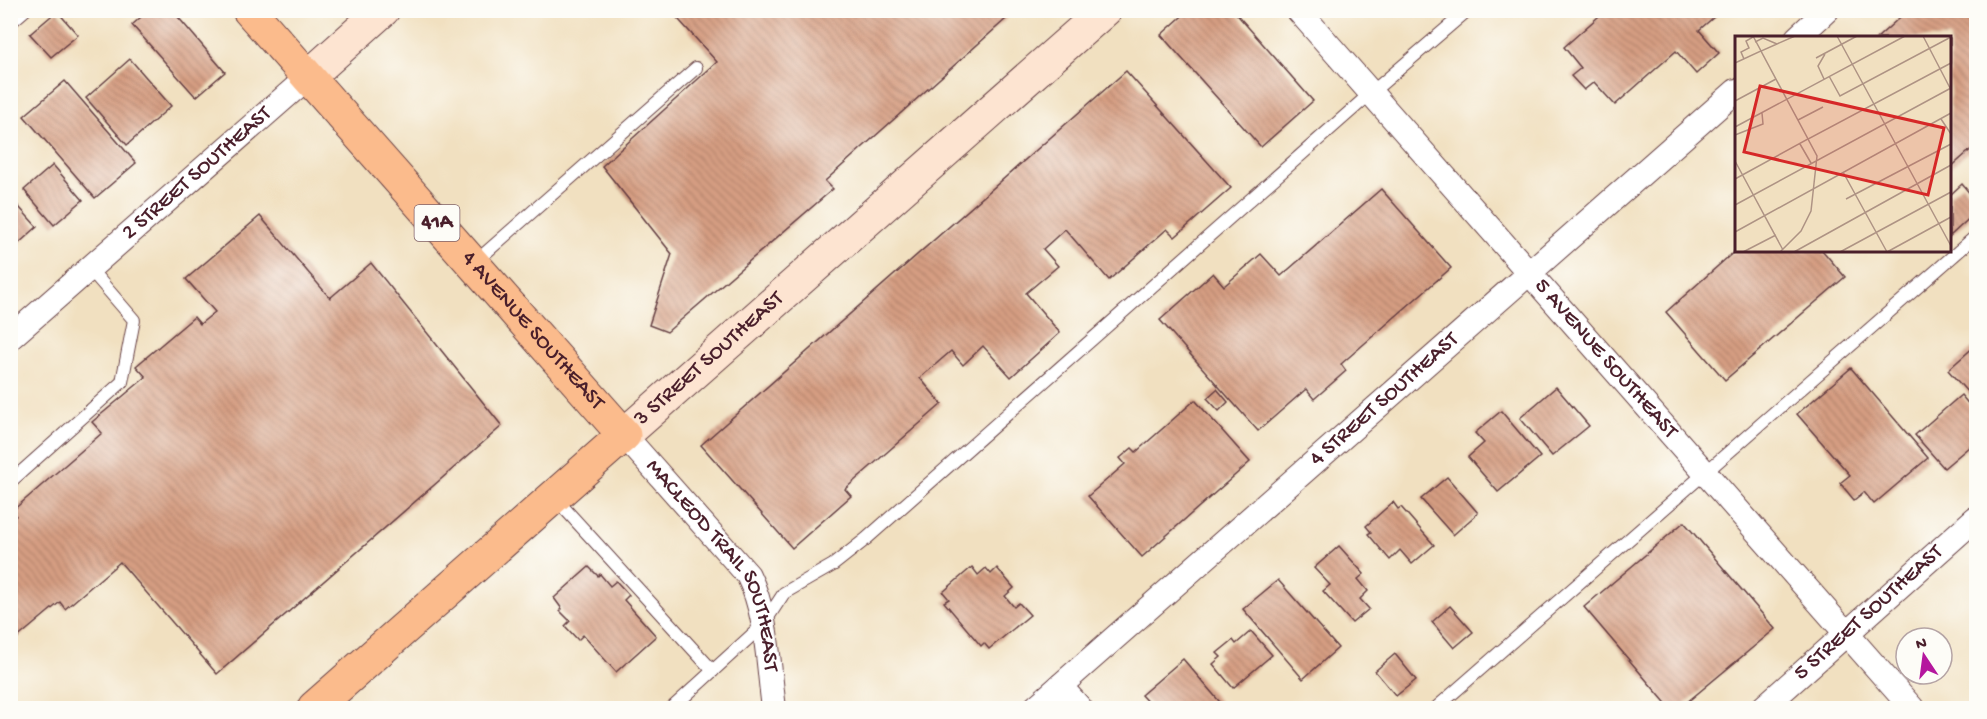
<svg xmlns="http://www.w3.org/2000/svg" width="1987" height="719" font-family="'Gochi Hand',sans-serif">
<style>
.building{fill:url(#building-back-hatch)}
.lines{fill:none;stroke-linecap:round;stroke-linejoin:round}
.lane-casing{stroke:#633c41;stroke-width:14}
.street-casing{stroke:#633c41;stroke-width:26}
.secondary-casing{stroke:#633c41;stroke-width:35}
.primary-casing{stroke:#633c41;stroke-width:35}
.lane{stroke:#fff;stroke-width:12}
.street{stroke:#fff;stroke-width:24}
.secondary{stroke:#fde4d1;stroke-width:33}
.primary{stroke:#fbbb8c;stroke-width:33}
.labels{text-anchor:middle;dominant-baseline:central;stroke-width:6;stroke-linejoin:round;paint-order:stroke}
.shield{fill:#fdfcf7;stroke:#806168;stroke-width:1.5}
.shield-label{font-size:21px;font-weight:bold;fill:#4a1f2b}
.street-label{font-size:22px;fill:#4a1f2b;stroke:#fdfcf7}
.inset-road{fill:none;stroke:#ae9384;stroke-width:1.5}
.view{fill:#d62828;fill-opacity:0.15;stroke:#d62828;stroke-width:3}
.inset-edge{fill:none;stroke:#4a1f2b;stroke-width:3}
</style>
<defs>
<pattern id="building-back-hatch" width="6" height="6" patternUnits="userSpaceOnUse" patternTransform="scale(1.5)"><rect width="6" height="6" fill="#d69e82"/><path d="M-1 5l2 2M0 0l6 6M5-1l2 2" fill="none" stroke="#b0806b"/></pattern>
</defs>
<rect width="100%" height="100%" fill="#fdfcf7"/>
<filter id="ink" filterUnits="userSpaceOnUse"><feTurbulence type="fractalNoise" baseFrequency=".0167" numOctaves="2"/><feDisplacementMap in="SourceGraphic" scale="12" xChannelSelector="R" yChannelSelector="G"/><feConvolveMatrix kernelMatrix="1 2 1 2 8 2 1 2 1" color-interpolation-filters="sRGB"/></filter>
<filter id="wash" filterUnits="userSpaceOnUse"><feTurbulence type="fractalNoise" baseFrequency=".008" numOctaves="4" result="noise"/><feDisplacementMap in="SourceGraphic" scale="24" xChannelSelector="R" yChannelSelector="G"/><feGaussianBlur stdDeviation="1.35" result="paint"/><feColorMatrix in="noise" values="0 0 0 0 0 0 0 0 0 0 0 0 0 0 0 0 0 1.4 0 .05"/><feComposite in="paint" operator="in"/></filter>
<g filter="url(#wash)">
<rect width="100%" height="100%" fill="#f1e0c0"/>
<g id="blocks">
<g class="building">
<polygon points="149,10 172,10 225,72 196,97 132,25"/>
<polygon points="670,10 1016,10 825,181 833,189 667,332 649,325 672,254 602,166 717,62"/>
<polygon points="1189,10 1233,10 1313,101 1261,147 1161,35"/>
<polygon points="1606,10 1722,10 1699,30 1719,53 1696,74 1676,51 1615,105 1594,82 1584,90 1571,76 1581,68 1564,47"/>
<polygon points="1908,10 1976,10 1976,145 1950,168 1950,38 1877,38"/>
<polygon points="57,11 78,35 51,57 30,34"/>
<polygon points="130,59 171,106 127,145 86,98"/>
<polygon points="1126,71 1231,188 1175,237 1167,229 1109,280 1065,229 1043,249 1058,266 1026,293 1060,333 1011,377 983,346 963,365 951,351 920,378 942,404 845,489 851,496 792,548 701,445"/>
<polygon points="65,81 136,163 95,198 24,116"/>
<polygon points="53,165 83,200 54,225 24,190"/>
<polygon points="1962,184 1976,201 1976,212 1950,236 1950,195"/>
<polygon points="1381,189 1451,268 1341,364 1346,371 1314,399 1306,389 1258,431 1160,320 1213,273 1224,286 1261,254 1281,276"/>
<polygon points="10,197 37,227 10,251"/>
<polygon points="260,216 330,298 371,263 502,426 217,674 120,562 65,609 60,602 10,644 10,521 16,516 12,511 102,433 92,422 146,377 136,366 194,317 200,324 215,312 186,279"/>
<polygon points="1736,250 1822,250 1845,277 1725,380 1666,312"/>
<polygon points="1976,345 1976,402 1948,370"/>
<polygon points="1851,368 1928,458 1874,504 1864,492 1854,500 1840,483 1850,475 1797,414"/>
<polygon points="1556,387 1589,426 1552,456 1520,418"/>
<polygon points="1217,389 1228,402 1219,411 1207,398"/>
<polygon points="1961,395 1976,413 1976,441 1944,468 1915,435"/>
<polygon points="1195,400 1250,462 1142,557 1088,496 1125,464 1120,458 1132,448 1136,452"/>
<polygon points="1501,411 1540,457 1498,492 1468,457 1484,443 1475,433"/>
<polygon points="1447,477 1478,513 1453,535 1421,499"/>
<polygon points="1393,502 1398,509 1401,507 1434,545 1412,564 1400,550 1390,560 1368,534 1371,532 1366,526"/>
<polygon points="1684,522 1775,629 1680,708 1670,708 1584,607"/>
<polygon points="1339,546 1364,574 1358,579 1368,591 1360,599 1369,609 1352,623 1323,591 1330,585 1314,568"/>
<polygon points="589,567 598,576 600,574 610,586 616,581 629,595 624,600 656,636 616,672 583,635 578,640 565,626 570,621 560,611 562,609 554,598"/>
<polygon points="972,567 978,575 986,568 991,574 997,568 1014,588 1005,596 1014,607 1019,603 1030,615 989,649 984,643 981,646 944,602 949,599 943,592"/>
<polygon points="1278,580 1338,648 1303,679 1243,609"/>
<polygon points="1450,606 1473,632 1454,648 1432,622"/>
<polygon points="1251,631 1272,655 1233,688 1213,664 1221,657 1217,653 1233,640 1236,644"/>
<polygon points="1395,654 1416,680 1396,696 1375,671"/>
<polygon points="1183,659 1225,708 1153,708 1141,695"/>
</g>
</g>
</g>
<g filter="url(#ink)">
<use href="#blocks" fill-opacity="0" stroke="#633c41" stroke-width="1.5"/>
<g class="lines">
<defs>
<g id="lane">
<polyline points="10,23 25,10"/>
<polyline points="474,263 696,68"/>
<polyline points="10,482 122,382 134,320 90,269"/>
<polyline points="554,497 713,671"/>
<polyline points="672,708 763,625 784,593 833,565 866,539 1371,93 1468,10"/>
<polyline points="1436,708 1976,236"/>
</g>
<g id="street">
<path id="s1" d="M1298,10L1912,708"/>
<polyline points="1797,38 1827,10"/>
<path id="s2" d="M10,338L308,77"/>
<path id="s3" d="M624,435L748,575C768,615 768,665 774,708"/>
<polyline points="1060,686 1080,708"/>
<path id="s4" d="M1035,708L1736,91"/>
<path id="s5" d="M1763,708L1976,518"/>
</g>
<g id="secondary">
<polyline points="308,77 383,10"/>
<path id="s6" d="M624,435L1105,10"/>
</g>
<g id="primary">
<path id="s7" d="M249,10L624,435L314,708"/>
</g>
</defs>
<use href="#lane" class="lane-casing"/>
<use href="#street" class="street-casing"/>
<use href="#secondary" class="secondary-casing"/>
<use href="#primary" class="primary-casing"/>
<use href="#lane" class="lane"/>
<use href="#street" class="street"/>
<use href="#secondary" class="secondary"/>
<use href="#primary" class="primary"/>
</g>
</g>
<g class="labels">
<rect class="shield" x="414.5" y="205" width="45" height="36" rx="4.5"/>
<g class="shield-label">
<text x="437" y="223">41A</text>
</g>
<g class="street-label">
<text stroke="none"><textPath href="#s2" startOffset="249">2 STREET SOUTHEAST</textPath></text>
<text stroke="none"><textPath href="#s7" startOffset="428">4 AVENUE SOUTHEAST</textPath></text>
<text stroke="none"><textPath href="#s6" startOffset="114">3 STREET SOUTHEAST</textPath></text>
<text stroke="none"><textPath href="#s1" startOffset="465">5 AVENUE SOUTHEAST</textPath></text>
<text stroke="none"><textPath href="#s4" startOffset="466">4 STREET SOUTHEAST</textPath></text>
<text stroke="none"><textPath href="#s3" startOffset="162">MACLEOD TRAIL SOUTHEAST</textPath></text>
<text stroke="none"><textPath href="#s5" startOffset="142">5 STREET SOUTHEAST</textPath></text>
</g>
</g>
<g transform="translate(1735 36)">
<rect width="216" height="216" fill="#f1e0c0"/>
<path class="inset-road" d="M102,0L216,210M188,0L215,52M20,6L28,2L42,8M81,22L122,0M9,23L6,16L14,12L11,5L18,1M0,27L26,15L18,0M94,40L105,60L216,1M89,43L83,30L90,18M0,65L41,43M206,83L216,98M63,84L88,71M0,91L170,0M0,99L28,88L27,77M65,108L76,127M0,125L48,214M108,136L152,216M0,143L73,103L26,15L60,0M111,163L216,108M0,169L216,52M0,196L216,77M8,216L41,199M45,216L66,195L76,175L82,120L73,103L216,27M59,216L216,129M105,216L216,156M152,216L216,181"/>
<path class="view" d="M25,50L209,92L193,159L9,116Z"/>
<rect width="216" height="216" class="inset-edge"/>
</g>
<rect width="1987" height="719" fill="none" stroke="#fdfcf7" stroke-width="36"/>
<g transform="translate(1924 656) rotate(347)"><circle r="28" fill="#fdfcf7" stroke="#b5a4a5" stroke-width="1.5"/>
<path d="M0-4.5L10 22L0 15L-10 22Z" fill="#b5179e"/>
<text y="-9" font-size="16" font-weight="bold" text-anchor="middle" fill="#4a1f2b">N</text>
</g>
</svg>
